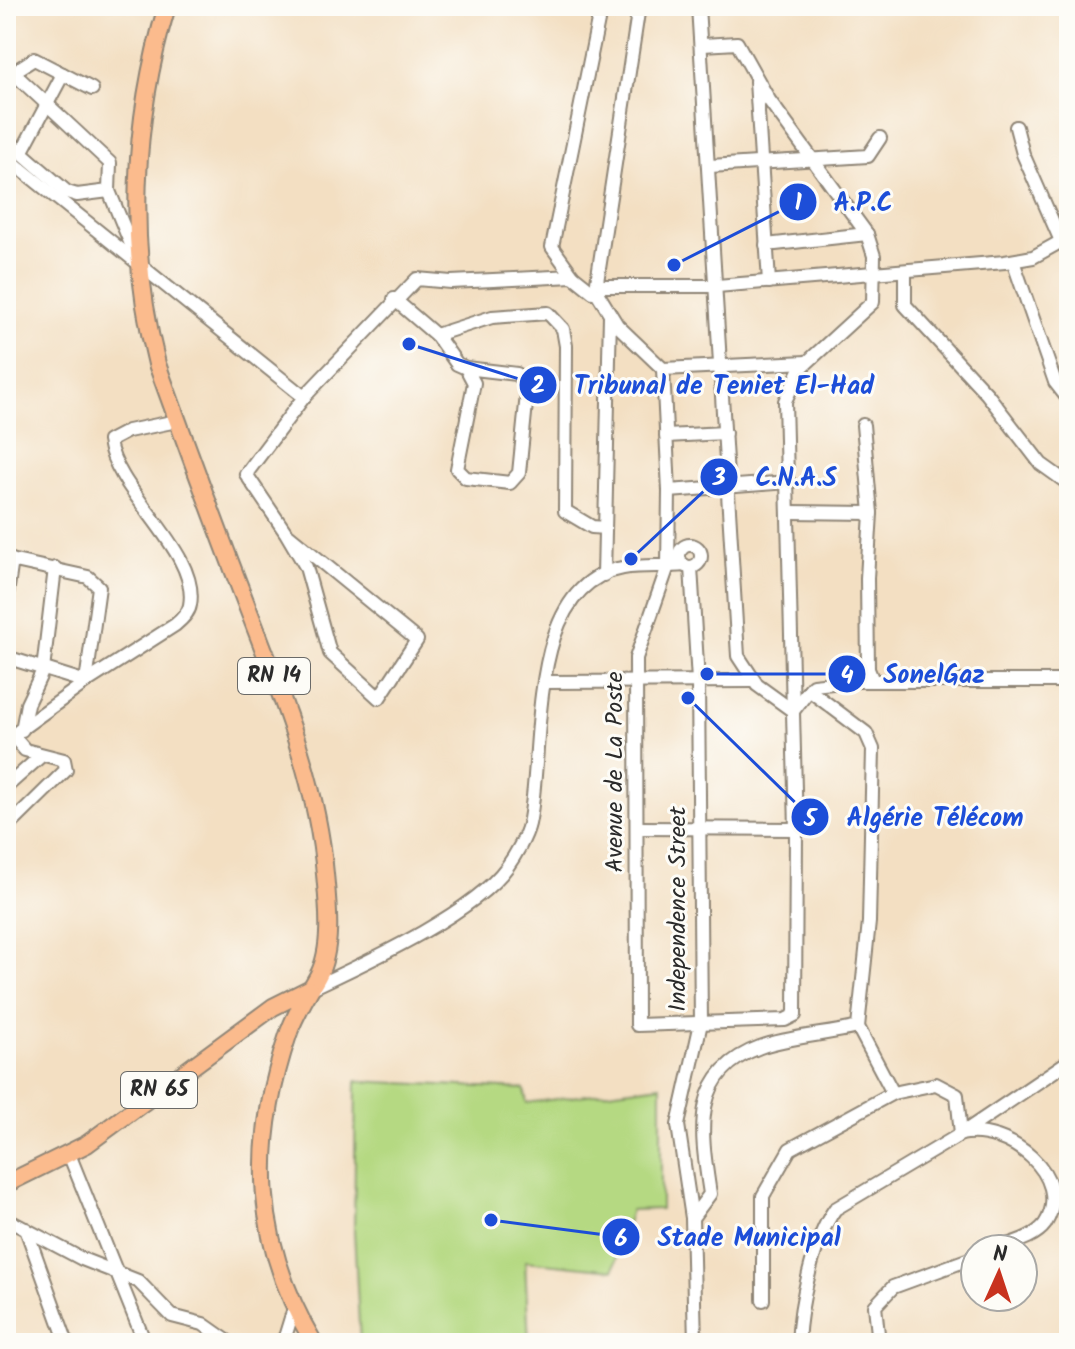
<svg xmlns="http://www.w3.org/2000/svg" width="1075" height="1349" font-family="Kalam,sans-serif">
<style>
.green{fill:#b5d982;stroke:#708256;stroke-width:2}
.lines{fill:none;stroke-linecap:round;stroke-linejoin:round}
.minor-casing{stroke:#8f8576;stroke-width:16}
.major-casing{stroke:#8f8576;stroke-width:20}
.minor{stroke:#fff;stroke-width:12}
.major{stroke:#fbbb8d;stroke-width:16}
.labels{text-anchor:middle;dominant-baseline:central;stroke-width:6;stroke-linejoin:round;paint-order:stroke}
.shield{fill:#fdfcf7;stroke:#6a6a68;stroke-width:2}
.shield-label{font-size:22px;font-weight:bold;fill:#2b2b2b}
.street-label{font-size:24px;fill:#2b2b2b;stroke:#fdfcf7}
.leader{fill:none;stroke:#1d4ed8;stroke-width:3}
.callout-dot{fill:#1d4ed8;stroke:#fdfcf7;stroke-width:3}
.mark-label{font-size:24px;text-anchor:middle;font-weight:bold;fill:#fff}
.callout-label{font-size:26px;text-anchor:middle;font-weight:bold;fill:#1d4ed8;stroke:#fdfcf7;stroke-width:6;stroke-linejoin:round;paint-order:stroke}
</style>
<rect width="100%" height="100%" fill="#fdfcf7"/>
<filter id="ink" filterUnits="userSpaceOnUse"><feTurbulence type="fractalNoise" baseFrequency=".0125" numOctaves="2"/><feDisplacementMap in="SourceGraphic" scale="16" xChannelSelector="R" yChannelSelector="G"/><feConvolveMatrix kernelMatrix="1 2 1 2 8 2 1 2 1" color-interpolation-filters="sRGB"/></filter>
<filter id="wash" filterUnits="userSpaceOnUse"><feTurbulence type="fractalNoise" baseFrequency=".006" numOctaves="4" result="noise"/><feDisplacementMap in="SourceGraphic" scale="32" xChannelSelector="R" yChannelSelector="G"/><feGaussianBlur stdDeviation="1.8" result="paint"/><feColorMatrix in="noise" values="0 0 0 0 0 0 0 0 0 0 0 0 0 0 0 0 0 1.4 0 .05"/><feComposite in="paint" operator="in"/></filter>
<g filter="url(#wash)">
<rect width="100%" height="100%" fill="#f3dfc2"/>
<polygon class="green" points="356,1081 524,1089 527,1103 661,1085 661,1209 631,1210 613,1270 525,1261 529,1343 360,1343 354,1231"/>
</g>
<g filter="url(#ink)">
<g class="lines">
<defs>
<g id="minor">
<polyline points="698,6 738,656 757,685 793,711 813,685 852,681 1069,681"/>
<polyline points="6,66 110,163 109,191 137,259"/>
<polyline points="12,73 34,59 92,89"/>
<polyline points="756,81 769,282"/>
<polyline points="1016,127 1023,154 1061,241"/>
<polyline points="6,139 67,192 77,195 109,191"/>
<polyline points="21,153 63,74"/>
<polyline points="6,157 304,397 417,279 451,282 573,276"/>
<polyline points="710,166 868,156 880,138"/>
<polyline points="766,245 867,234"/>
<polyline points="1013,261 1055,382 1069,400"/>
<polyline points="905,271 905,305 987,394 1041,464 1069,484"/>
<polyline points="597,282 639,6"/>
<polyline points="603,286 717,286 1005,262 1033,257 1069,237"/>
<polyline points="593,292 573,276 552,247 601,6"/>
<polyline points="598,294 617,325 663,369 669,491 668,566 636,658 637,1025 785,1020 795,1015 796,829 785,401 801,368 873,302 874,256 867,234 769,100 737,43 703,45"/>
<polyline points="394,299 437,336 457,364 466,368 474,383 457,469 466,478 510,483 519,473 528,384 517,374 466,368"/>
<polyline points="436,335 492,317 548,313 563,329 566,346 565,511 592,527 605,528"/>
<polyline points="663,369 807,362"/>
<polyline points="863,425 871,513 867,578 868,669 873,681"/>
<polyline points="666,436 725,433"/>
<polyline points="669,491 789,482"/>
<polyline points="790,512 871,513"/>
<polyline points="286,533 306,567 330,653 379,698 417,640 286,533 246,474 304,397"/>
<circle cx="690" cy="556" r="11"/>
<polyline points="6,559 88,577 99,587 86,682 6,657"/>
<polyline points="691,567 698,681 701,1023 678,1125 692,1218 695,1343"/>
<polyline points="604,575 610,315"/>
<polyline points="6,601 12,560"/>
<polyline points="545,682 754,681"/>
<polyline points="22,730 27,704 43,670 55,568"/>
<path d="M6,740L86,682L175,625C181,620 189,613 190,605C200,552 116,493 109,441L128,431L177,421"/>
<polyline points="6,787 42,755"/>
<polyline points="637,828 796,829"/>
<polyline points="6,829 66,770 64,760 25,750 13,736"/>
<path d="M312,988C365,963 473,914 507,867C515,856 526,837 529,824C545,751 524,585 623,568C643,565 664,567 684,565"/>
<polyline points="858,1027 893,1093"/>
<polyline points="967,1130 1069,1061"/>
<path d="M961,1134C1007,1124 1075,1176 1045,1224C1035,1238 1011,1243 996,1249"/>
<polyline points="69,1154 145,1343"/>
<path d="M692,1218L710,1194C701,1134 689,1073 760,1047C791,1036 826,1035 858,1027L869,922L873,749L866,733L809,690"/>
<polyline points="6,1219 82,1259 138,1281 172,1316 203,1324 230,1343"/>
<polyline points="26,1229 67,1343"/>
<path d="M763,1300V1196L790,1149L893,1093L936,1084L957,1095L961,1134L835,1209C813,1240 800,1304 798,1343"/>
<polyline points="279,1343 285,1337 294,1308"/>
<polyline points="879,1343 875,1306 893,1287 975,1257"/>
</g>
<g id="major">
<path d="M167,6C132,122 127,247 157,364C187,447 218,531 250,614C283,700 317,782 325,874C328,905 333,948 318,976C307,996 295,1013 288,1035C251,1145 254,1242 314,1343"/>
<polyline points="6,1184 87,1144 273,1007 309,989"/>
</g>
</defs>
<use href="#minor" class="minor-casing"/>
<use href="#major" class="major-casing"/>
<use href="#minor" class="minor"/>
<use href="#major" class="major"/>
</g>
</g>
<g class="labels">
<g class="shield">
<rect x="238" y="658" width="72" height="36" rx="6"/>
<rect x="121" y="1072" width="76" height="36" rx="6"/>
</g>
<g class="shield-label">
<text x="274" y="676">RN 14</text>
<text x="159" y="1090">RN 65</text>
</g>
<g class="street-label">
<text transform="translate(615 772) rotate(-90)">Avenue de La Poste</text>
<text transform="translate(678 909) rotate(-90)">Independence Street</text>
</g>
</g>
<path class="leader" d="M674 265L798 202M409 344L538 385M631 559L719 477M707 674L847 674M688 698L810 817M491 1220L621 1237"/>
<g class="callout-dot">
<circle cx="674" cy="265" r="8"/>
<circle cx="409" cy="344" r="8"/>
<circle cx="631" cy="559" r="8"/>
<circle cx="707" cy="674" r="8"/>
<circle cx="688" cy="698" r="8"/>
<circle cx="491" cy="1220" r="8"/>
<circle cx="798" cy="202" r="20"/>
<circle cx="538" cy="385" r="20"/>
<circle cx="719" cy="477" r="20"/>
<circle cx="847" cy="674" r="20"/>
<circle cx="810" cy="817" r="20"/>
<circle cx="621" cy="1237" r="20"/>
</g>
<g class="mark-label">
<text x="798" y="210">1</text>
<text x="538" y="393">2</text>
<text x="719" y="485">3</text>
<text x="847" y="683">4</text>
<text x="810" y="826">5</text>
<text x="621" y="1246">6</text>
</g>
<g class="callout-label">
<text x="863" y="211">A.P.C</text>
<text x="724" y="394">Tribunal de Teniet El-Had</text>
<text x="796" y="486">C.N.A.S</text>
<text x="934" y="683">SonelGaz</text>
<text x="935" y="826">Algérie Télécom</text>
<text x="749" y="1246">Stade Municipal</text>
</g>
<rect width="1075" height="1349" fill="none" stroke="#fdfcf7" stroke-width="32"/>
<g transform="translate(999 1273) rotate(3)"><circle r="38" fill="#fdfcf7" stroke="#a9a8a5" stroke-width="2"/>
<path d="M0-6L14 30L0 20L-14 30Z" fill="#c8321e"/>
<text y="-12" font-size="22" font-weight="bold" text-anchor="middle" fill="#2b2b2b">N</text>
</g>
</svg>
